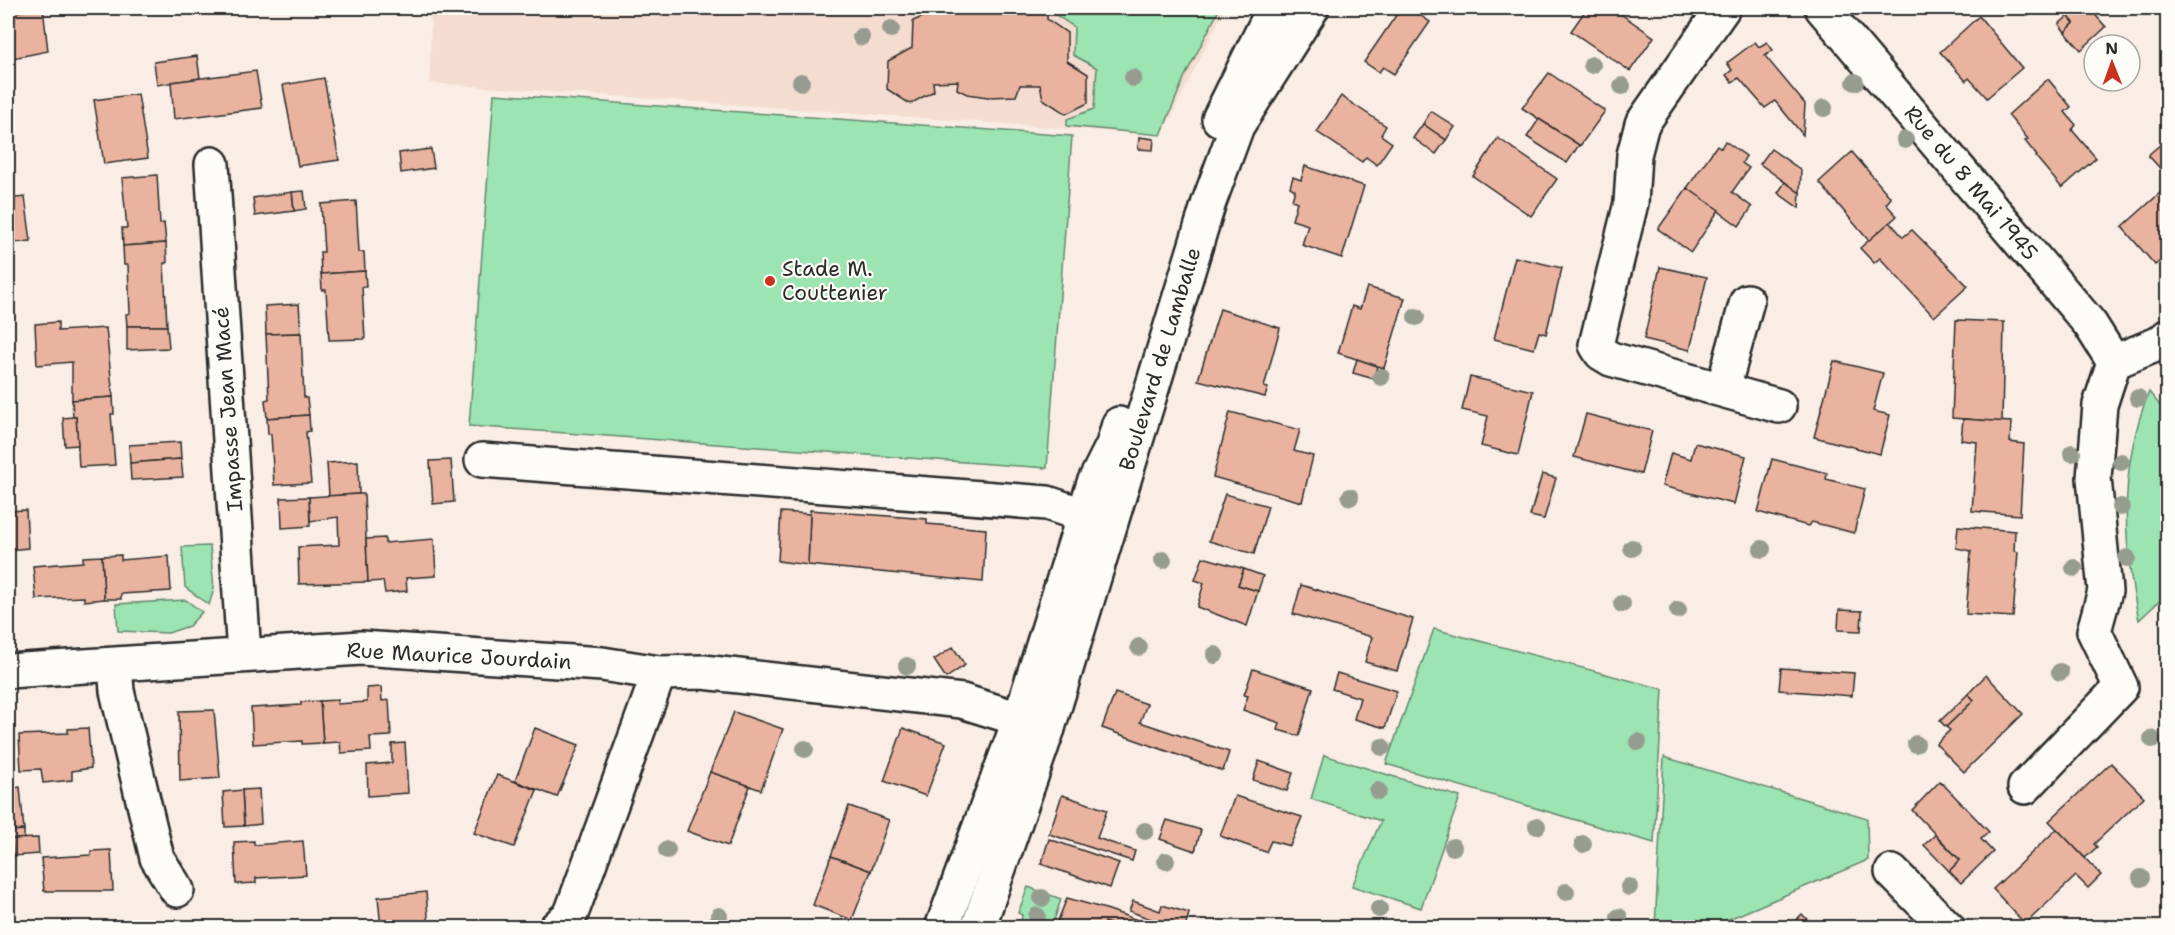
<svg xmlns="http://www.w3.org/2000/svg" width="2175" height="935" font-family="'Shantell Sans',sans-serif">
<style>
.built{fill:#f4dcd0}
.green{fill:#9ce4b1;stroke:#64886e;stroke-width:1.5}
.building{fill:#eab39f;stroke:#2b2b2b;stroke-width:1.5}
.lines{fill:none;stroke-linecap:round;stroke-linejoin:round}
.minor-casing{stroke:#2b2b2b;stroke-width:38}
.minor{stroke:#fdfcf7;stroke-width:33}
.tree{fill:#979c91}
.poi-dot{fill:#c8321e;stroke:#fdfcf7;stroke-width:2}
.labels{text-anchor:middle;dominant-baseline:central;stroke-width:4.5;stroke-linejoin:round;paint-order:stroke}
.street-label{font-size:21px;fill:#2b2b2b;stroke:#fdfcf7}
.poi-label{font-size:21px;fill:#2b2b2b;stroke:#fdfcf7;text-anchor:start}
</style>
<rect width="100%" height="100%" fill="#f9ede5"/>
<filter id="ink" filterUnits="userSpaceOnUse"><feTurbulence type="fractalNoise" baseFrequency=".0167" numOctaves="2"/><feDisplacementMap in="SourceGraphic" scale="12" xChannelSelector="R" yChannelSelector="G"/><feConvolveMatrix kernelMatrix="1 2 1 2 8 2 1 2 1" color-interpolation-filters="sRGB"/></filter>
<g filter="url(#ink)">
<polygon class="built" points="431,8 1225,8 1162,135 430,83"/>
<g class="green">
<polygon points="1053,8 1220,8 1184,78 1161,135 1067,126 1067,119 1094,109 1097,68 1073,55 1074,27 1053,13"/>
<polygon points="494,94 1072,136 1047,468 469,426"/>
<path d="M2149,392L2167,414L2168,593L2139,620C2122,544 2119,465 2149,392Z"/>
<polygon points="210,546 214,589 209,605 185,587 182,547"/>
<polygon points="186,600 202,612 189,626 168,633 118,631 116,604"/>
<polygon points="1434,629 1663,689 1654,843 1386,764"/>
<polygon points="1324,755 1460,797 1421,908 1352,886 1381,821 1311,799"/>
<polygon points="1664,757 1867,818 1868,860 1710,927 1655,927"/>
<polygon points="1028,887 1061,899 1052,927 1035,927 1021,922 1022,915 1018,913"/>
</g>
<g class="building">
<polygon points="43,8 48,51 8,59 8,13"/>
<polygon points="937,8 1047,8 1047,19 1067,33 1067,61 1088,74 1088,103 1066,114 1043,99 1040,85 1020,85 1016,96 988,97 967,94 957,89 958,81 933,82 934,91 910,104 887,89 888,61 912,48 913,21 937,11"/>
<polygon points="1401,8 1409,8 1430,22 1394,74 1383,67 1379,72 1364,62"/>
<polygon points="1587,8 1612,8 1654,37 1630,71 1571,31"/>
<polygon points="2077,8 2089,8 2106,27 2081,50 2065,32 2074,23 2068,16"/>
<polygon points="1979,16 2022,68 1987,98 1969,78 1966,81 1940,52"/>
<polygon points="2068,16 2074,23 2065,32 2059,24"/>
<polygon points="1755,42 1759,47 1767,42 1773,50 1765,56 1805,104 1803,135 1775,101 1765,108 1739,78 1732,82 1726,75 1732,70 1727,63"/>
<polygon points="197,56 200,78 157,85 154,62"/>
<polygon points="256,71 262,108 174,119 171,82"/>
<polygon points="1549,73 1605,111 1580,146 1522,108"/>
<polygon points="324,78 339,160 298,166 283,85"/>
<polygon points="2048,79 2071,107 2065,112 2076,125 2072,130 2096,158 2062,188 2036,157 2037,156 2025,141 2028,139 2008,115"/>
<polygon points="138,94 148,158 104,164 94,100"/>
<polygon points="1341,96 1386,126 1381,135 1392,143 1377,165 1366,157 1362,162 1317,132"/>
<polygon points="1431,111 1455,127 1446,140 1423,124"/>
<polygon points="1539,119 1579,145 1567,163 1527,137"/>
<polygon points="1423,124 1446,140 1436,154 1413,138"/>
<polygon points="1139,137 1154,139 1153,150 1138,149"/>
<polygon points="1498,138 1557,179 1531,216 1473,176"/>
<polygon points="1725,141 1746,156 1742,163 1749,168 1732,192 1752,207 1739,226 1687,188 1717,145 1721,148"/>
<polygon points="2161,144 2168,151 2168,177 2148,155"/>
<polygon points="431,149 434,168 401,173 399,153"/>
<polygon points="1771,149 1801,170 1800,193 1760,164"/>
<polygon points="1852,152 1891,198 1886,204 1897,216 1869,241 1819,182"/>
<polygon points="1305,166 1364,186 1342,258 1302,245 1308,225 1292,220 1297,202 1292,200 1295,190 1290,187 1293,177 1301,180"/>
<polygon points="157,175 160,224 164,223 166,243 123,246 122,228 127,228 122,178"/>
<polygon points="1785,182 1800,193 1799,208 1778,193"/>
<polygon points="2168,186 2168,255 2155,265 2122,227"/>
<polygon points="1687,188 1719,210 1691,252 1658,229"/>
<polygon points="304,191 306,209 294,211 292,192"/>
<polygon points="292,192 294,211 255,216 253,198"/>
<polygon points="25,197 31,241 14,243 10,217 8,217 8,199"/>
<polygon points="356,201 359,252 364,252 365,271 321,274 320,252 324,252 321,204"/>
<polygon points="1890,222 1903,237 1912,230 1968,286 1934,317 1880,258 1874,263 1860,248"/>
<polygon points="166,243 167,263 164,263 167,326 127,326 126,314 130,313 128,265 124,265 123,246"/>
<polygon points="1515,257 1562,268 1546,334 1539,332 1534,349 1494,339"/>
<polygon points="1660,267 1707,277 1690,350 1644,339"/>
<polygon points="365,271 366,287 362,287 365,339 329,340 326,290 322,290 321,274"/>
<polygon points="1367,287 1405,298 1384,368 1338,353 1352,306 1360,309"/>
<polygon points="299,304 301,333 266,334 265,306"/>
<polygon points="1220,309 1280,328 1264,387 1268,388 1265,397 1198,380"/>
<polygon points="1956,320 2004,322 2002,422 1952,418"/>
<polygon points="58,322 58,331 106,328 113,397 72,400 72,362 37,365 35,324"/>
<polygon points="127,326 167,326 169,348 127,350"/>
<polygon points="301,333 304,398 307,398 309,415 267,418 265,400 269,399 266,334"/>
<polygon points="1357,359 1377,366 1374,379 1353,373"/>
<polygon points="1834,361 1883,373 1873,411 1890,415 1880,454 1814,437"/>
<polygon points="1470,377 1533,391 1518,455 1481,446 1488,416 1462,410"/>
<polygon points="113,397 114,414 111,414 115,465 79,467 76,417 73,417 72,400"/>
<polygon points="1230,412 1300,430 1294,451 1313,456 1302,502 1213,477"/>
<polygon points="1586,414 1652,431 1641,474 1574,457"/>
<polygon points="309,415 310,431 306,432 311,483 274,485 271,434 268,434 267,418"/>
<polygon points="73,417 76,417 78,445 65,446 63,418"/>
<polygon points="1963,419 2011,422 2010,442 2024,444 2020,515 1972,511 1977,442 1961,440"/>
<polygon points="180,442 181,459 130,463 129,445"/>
<polygon points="1695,443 1746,456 1734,504 1662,486 1671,453 1691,459"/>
<polygon points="181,459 183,477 131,480 130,463"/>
<polygon points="1772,459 1827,473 1826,479 1865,489 1854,533 1812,522 1808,526 1758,512"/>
<polygon points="451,460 454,502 433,504 430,461"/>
<polygon points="358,461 359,494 329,496 327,463"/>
<polygon points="1542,474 1556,478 1544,519 1530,516"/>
<polygon points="359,494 364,494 368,582 299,584 298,547 339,545 338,517 310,521 309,497"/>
<polygon points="1225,494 1268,506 1254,554 1209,541"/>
<polygon points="309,497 310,526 282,528 281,498"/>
<polygon points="26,510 28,548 9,550 8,511"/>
<polygon points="810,510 927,519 927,524 986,529 983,582 808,565"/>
<polygon points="781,512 810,514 808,565 778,561"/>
<polygon points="1958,526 2015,531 2014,551 2018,552 2013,617 1966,614 1971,551 1956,548"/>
<polygon points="385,538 385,543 434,539 436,576 406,578 407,591 385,593 383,581 368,582 366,539"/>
<polygon points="121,555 121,560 169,556 171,591 121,594 121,599 104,599 102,556"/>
<polygon points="102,556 104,599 84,601 84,597 36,599 33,566 83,562 83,557"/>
<polygon points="1203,557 1244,569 1238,585 1258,591 1247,626 1197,607 1204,583 1195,580"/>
<polygon points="1244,569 1263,576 1258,591 1238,585"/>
<polygon points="1301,585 1413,619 1397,671 1365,662 1372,637 1293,614"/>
<polygon points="1839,610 1862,611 1861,631 1838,630"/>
<polygon points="953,647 965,665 946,678 934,660"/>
<polygon points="1781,668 1854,673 1852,696 1779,690"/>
<polygon points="1253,669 1313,688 1299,736 1278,730 1280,723 1243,710 1248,696 1244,695"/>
<polygon points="1337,673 1397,691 1385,728 1354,719 1360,698 1332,689"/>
<polygon points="1986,675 2023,714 1964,772 1936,744 1950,730 1946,727 1974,700 1968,694"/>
<polygon points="381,687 382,701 389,700 391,736 370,737 371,751 341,753 340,742 323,743 320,701 338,700 337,704 367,702 367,688"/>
<polygon points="1115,693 1147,704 1140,722 1229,752 1223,771 1102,728"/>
<polygon points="1968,694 1974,700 1946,727 1940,721"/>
<polygon points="320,701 323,743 302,744 302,741 253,744 251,708 301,705 301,702"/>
<polygon points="214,710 220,778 180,781 179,711"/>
<polygon points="734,712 783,729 761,790 710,772"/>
<polygon points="88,728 91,768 72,771 72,780 43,783 41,769 21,770 19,735 68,733 68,729"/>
<polygon points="535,728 579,745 557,797 515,781"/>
<polygon points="903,728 946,743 926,796 884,781"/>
<polygon points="405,743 408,793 368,796 367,765 392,763 392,744"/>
<polygon points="1259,761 1293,773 1287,791 1253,780"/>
<polygon points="2111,763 2144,797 2094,844 2097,847 2085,858 2049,821"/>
<polygon points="710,772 750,786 728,846 687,831"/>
<polygon points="497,775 537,790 514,847 474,833"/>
<polygon points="1940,781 1989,832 1981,839 1993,852 1961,883 1949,871 1960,860 1912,810"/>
<polygon points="20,787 24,830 11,831 8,789"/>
<polygon points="259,789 261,824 244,826 242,790"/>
<polygon points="242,790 244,826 225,827 223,792"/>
<polygon points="1062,795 1107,810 1097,838 1135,851 1132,861 1049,834"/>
<polygon points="1235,796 1302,817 1290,846 1271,841 1266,852 1220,836"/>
<polygon points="849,806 889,820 871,871 831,856"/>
<polygon points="1167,820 1201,830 1195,851 1160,839"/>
<polygon points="2057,829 2101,875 2088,888 2076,876 2025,924 1993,889"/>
<polygon points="24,830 24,839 12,839 11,831"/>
<polygon points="1935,835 1960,860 1949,871 1924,845"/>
<polygon points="38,838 39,854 13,856 12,839"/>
<polygon points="1049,839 1119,863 1110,888 1041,864"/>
<polygon points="254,841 254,845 303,841 306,875 256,878 256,883 236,884 234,842"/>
<polygon points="111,850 113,891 44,891 41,858 91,855 91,851"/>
<polygon points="831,856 871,871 852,920 813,905"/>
<polygon points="426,892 429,928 381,928 378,897"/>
<polygon points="1067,898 1109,910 1160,928 1120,928 1105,922 1103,928 1055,928"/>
<polygon points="1133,901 1160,911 1162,905 1189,913 1185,928 1175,928 1129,911"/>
<polygon points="1802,914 1815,928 1788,928"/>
<polygon points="683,921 684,928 638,928 638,925"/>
</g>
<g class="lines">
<defs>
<g id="minor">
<polyline points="1723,8 1642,124 1634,155 1631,203 1596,345 1601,353 1611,359 1779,406"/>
<polyline points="1822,8 2090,324 2114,362"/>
<polyline points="1219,119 1274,8"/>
<polyline points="212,164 244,655"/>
<polyline points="1723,389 1747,301"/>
<polyline points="482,460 1047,503 1083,515"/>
<polyline points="115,666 117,691 157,858 177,890"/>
<polyline points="8,671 361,648 602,664 659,673 703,672 962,701 1048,728"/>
<polyline points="2025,787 2121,687 2094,631 2105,591 2094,478 2100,405 2114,362 2160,343 2168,336"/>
<polyline points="1892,872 1948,928"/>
<polyline points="556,928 571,914 659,673"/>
<polyline points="942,928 1020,719 1094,483 1113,445 1119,424"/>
<polyline points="978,928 1048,728 1209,202 1237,126 1312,8"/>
</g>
</defs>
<use href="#minor" class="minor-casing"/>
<use href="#minor" class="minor"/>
</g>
<g class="tree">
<circle cx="891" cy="29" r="9"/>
<circle cx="861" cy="37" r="9"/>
<circle cx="1592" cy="65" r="9"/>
<circle cx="1133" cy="78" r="9"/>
<circle cx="801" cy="82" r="9"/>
<circle cx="1855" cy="82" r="9"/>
<circle cx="1622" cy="86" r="9"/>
<circle cx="1824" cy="108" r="9"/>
<circle cx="1905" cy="140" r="9"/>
<circle cx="1416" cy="317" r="9"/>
<circle cx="1381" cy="377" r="9"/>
<circle cx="2138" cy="398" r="9"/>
<circle cx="2072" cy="453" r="9"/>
<circle cx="2121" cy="462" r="9"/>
<circle cx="1350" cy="497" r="9"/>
<circle cx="2121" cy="507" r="9"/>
<circle cx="1632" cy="548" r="9"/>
<circle cx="1762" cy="549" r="9"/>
<circle cx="2127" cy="558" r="9"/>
<circle cx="1163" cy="560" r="9"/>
<circle cx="2074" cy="568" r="9"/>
<circle cx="1622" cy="604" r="9"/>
<circle cx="1678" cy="610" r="9"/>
<circle cx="1139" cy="647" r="9"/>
<circle cx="1215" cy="655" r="9"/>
<circle cx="907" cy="666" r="9"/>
<circle cx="2060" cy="672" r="9"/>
<circle cx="2152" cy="739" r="9"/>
<circle cx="1638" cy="742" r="9"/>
<circle cx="1916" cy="744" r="9"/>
<circle cx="1382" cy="747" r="9"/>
<circle cx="805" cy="749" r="9"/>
<circle cx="1378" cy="791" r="9"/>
<circle cx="1537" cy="826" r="9"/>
<circle cx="1145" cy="831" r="9"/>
<circle cx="1583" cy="844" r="9"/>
<circle cx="1453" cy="847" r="9"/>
<circle cx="667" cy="850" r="9"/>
<circle cx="1166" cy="861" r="9"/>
<circle cx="2141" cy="878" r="9"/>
<circle cx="1629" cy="887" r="9"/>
<circle cx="1566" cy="892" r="9"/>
<circle cx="1042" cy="898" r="9"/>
<circle cx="1379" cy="909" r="9"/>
<circle cx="719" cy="916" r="9"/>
<circle cx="1037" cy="916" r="9"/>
<circle cx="1619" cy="917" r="9"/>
</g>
</g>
<circle class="poi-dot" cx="770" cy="281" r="6"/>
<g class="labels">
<g class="street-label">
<text transform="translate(1971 183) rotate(50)">Rue du 8 Mai 1945</text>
<text transform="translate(1160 359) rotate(-73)">Boulevard de Lamballe</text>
<text transform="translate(228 409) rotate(-94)">Impasse Jean Macé</text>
<text transform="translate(459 656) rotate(3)">Rue Maurice Jourdain</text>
</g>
<g class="poi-label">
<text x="782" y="269">Stade M.<tspan x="782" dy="24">Couttenier</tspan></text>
</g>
</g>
<rect width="2175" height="935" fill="none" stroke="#fdfcf7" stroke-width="30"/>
<rect x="15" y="15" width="2145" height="905" fill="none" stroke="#2b2b2b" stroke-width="2" filter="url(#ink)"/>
<g transform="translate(2112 63) rotate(359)"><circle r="28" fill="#fdfcf7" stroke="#a9a8a5" stroke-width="1.5"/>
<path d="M0-4.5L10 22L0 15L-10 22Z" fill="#c8321e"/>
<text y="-9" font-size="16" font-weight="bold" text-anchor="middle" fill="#2b2b2b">N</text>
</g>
</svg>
